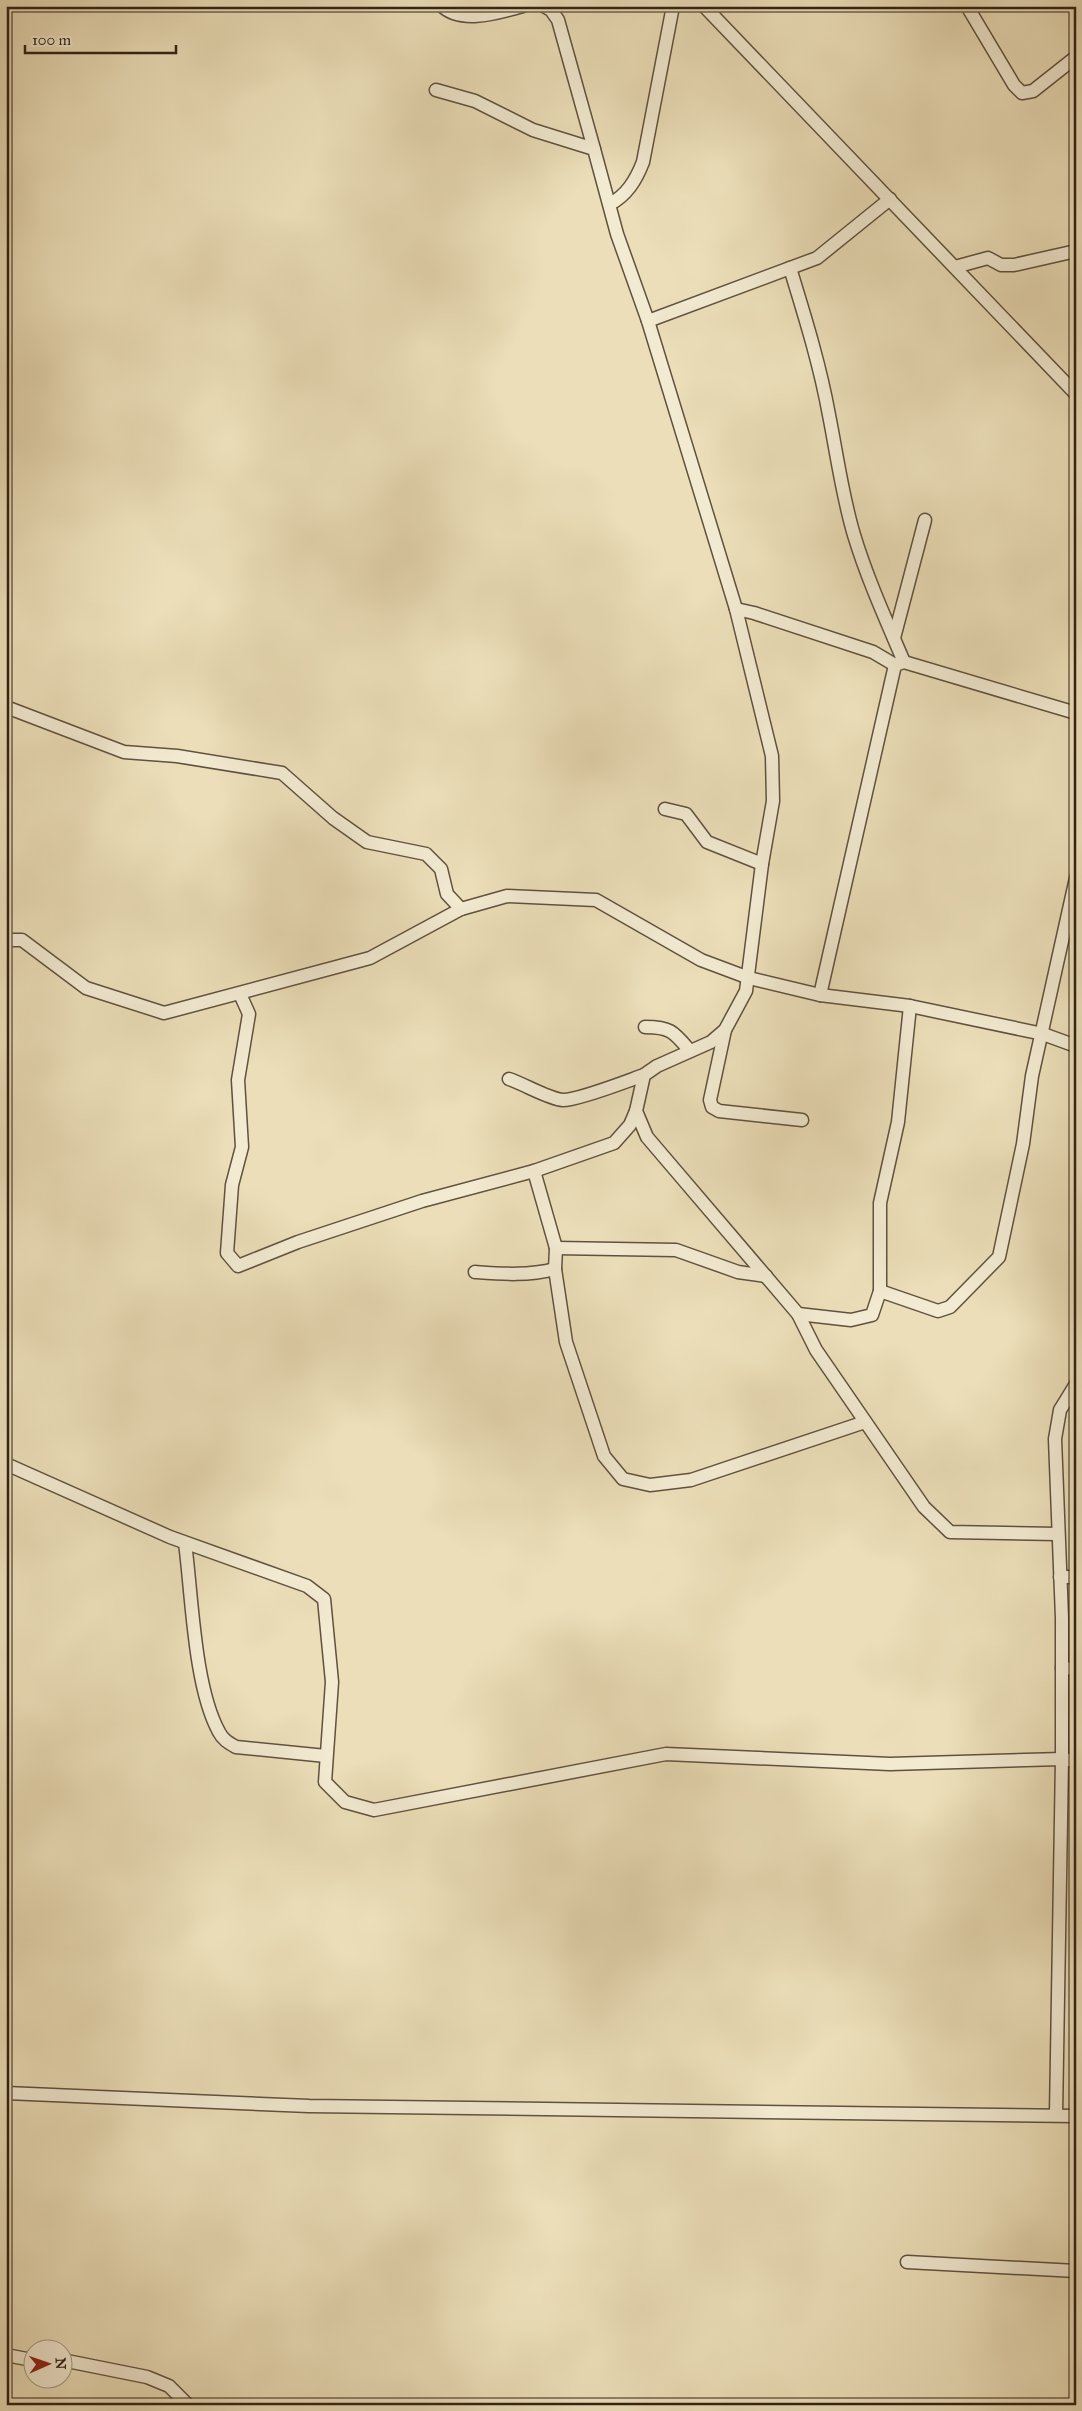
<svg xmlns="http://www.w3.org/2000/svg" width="1082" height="2411" font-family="'IM FELL Great Primer',serif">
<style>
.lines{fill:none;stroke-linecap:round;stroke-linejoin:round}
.minor-casing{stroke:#5f523f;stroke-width:15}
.minor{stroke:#f2ead1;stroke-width:12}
</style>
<rect width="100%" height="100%" fill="#ebdeb8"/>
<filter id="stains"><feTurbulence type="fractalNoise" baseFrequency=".004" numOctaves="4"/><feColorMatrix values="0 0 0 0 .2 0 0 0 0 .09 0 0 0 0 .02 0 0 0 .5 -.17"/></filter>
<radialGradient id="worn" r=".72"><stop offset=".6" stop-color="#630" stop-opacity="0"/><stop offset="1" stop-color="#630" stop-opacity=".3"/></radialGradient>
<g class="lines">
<defs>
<g id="minor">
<path d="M442,6C462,25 500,12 523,6"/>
<polyline points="544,6 551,10 558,20 594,149"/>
<polyline points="704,6 1076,394"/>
<polyline points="967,6 1014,85 1022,93 1033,91 1076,57"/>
<polyline points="436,90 475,101 533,130 594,149 617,234 648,321 736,609 772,756 773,801 762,864 746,991 725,1030 711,1042 657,1066 644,1075 636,1111 647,1137 798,1314 816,1350 924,1507 950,1532 1057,1534"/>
<path d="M610,204C627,195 636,180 643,162L673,6"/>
<polyline points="955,267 988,258 1001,265 1014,265 1076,251"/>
<path d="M790,268C805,317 820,365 829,415C837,455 842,495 854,535C867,578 886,620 904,662"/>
<polyline points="648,321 817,258 890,199"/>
<polyline points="736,609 754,613 873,652 895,665"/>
<polyline points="894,638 925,520"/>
<polyline points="6,707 124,752 177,756 282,773 333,818 367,842 426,854 441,869 447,894 461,909"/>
<polyline points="665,809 686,814 707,842 762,864"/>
<polyline points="6,940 22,940 86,988 164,1013 370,958 461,909 507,896 596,900 701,960 749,978 820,995 910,1006 1043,1034 1076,1046"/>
<polyline points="240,994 249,1014 238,1080 242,1147 232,1185 227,1253 238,1266 298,1242 422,1201 534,1171 614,1143 630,1125 636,1111"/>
<polyline points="820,995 895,665 904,662 1076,713"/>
<path d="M645,1027C671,1027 674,1032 690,1051"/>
<polyline points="725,1030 710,1100 712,1107 719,1111 802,1120"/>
<path d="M509,1079C524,1084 549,1099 563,1100C579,1100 627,1081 644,1075"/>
<polyline points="534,1171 556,1248 555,1269 566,1342 604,1456 623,1479 650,1485 691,1480 865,1422"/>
<polyline points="556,1248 676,1250 738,1272 766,1276"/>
<path d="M475,1272C503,1274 528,1276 555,1269"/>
<polyline points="880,1291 938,1311 950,1307 999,1257 1023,1144 1032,1076 1076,878"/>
<polyline points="798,1314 851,1320 872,1315 880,1291 880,1203 898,1122 910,1006"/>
<polyline points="6,1464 170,1537 307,1586 324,1599 332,1682 325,1782 345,1802 374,1810 666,1754 890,1764 1062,1759 1076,1761"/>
<path d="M185,1543C192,1595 194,1687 219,1732C223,1740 229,1743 236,1747L326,1756"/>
<polyline points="1060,1577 1076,1577"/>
<polyline points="1062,1668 1076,1669"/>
<polyline points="6,2093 309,2106 1076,2116"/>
<polyline points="1056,2115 1062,1759 1062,1618 1055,1439 1060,1410 1076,1384"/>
<polyline points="907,2262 1076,2271"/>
<polyline points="6,2355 32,2360"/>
<polyline points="62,2360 147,2377 169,2386 188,2405"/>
</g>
</defs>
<use href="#minor" class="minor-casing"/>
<use href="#minor" class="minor"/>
</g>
<rect width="1082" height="2411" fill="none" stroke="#ebdeb8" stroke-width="25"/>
<rect x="8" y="8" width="1067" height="2396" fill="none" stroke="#302317" stroke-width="2.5"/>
<rect x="12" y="12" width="1057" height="2386" fill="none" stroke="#302317"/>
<g transform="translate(48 2364) rotate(88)"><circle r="24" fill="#f2ead1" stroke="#a49a87"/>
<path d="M0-4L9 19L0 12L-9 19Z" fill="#8f2418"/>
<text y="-8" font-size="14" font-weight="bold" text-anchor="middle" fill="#302317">N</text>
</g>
<path d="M25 45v8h151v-8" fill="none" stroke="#302317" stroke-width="2.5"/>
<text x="32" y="45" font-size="15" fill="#302317" stroke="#f2ead1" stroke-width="4" paint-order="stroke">100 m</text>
<rect width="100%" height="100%" filter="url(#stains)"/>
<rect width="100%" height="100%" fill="url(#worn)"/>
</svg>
